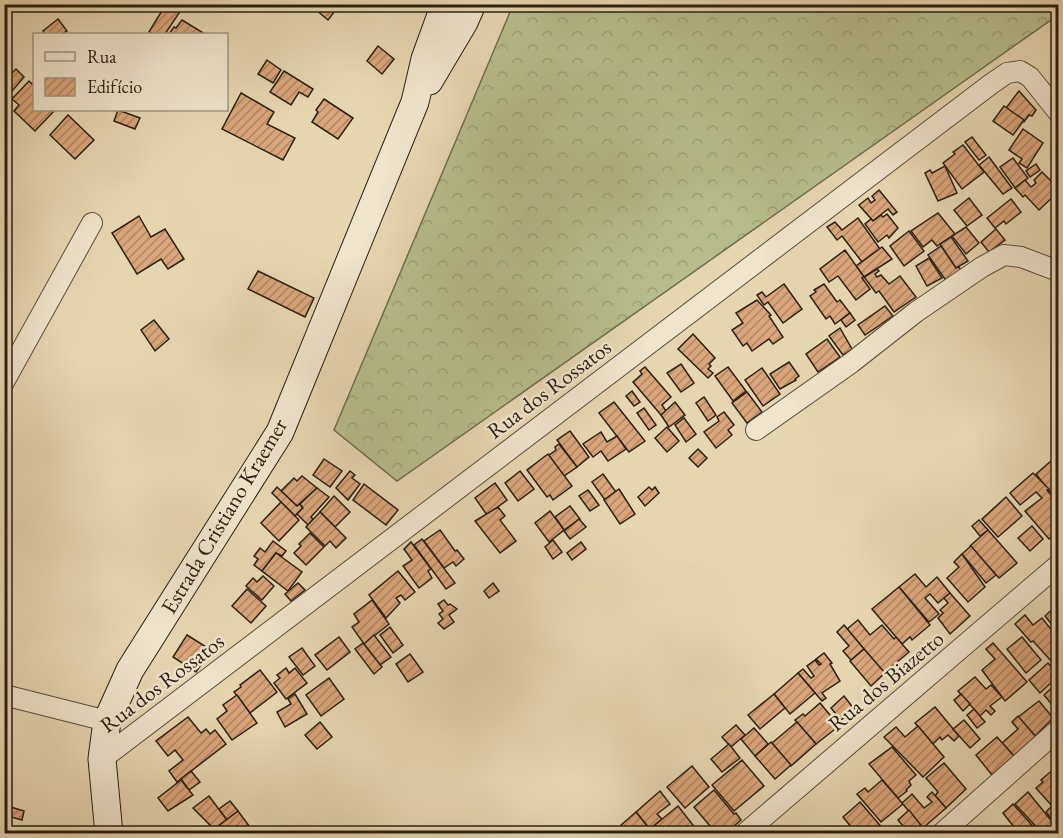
<svg xmlns="http://www.w3.org/2000/svg" width="1063" height="838" font-family="'EB Garamond',serif">
<style>
.forest{fill:url(#forest-crowns);stroke:#706e4f;stroke-width:1.5}
.building{fill:url(#building-hatch);stroke:#2a2014;stroke-width:1.5}
.lines{fill:none;stroke-linecap:round;stroke-linejoin:round}
.street-casing{stroke:#594e3b;stroke-width:22}
.secondary-casing{stroke:#2a2014;stroke-width:29}
.street{stroke:#efe4cc;stroke-width:20}
.secondary{stroke:#efe4cc;stroke-width:27}
.labels{text-anchor:middle;dominant-baseline:central;stroke-width:5;stroke-linejoin:round;paint-order:stroke}
.street-label{font-size:22px;fill:#2a2014;stroke:#efe4cc}
</style>
<defs>
<pattern id="forest-crowns" width="20" height="18" patternUnits="userSpaceOnUse" patternTransform="scale(1.5)"><rect width="20" height="18" fill="#b6bd8a"/><path d="M2 6a3 3 0 1 1 6 0M12 15a3 3 0 1 1 6 0" fill="none" stroke="#9da276"/></pattern>
<pattern id="building-hatch" width="6" height="6" patternUnits="userSpaceOnUse" patternTransform="scale(1.5)"><rect width="6" height="6" fill="#daa57a"/><path d="M-1 1l2-2M0 6l6-6M5 7l2-2" fill="none" stroke="#b18663"/></pattern>
</defs>
<rect width="100%" height="100%" fill="#e6d6b0"/>
<filter id="stains"><feTurbulence type="fractalNoise" baseFrequency=".00333" numOctaves="4"/><feColorMatrix values="0 0 0 0 .2 0 0 0 0 .09 0 0 0 0 .02 0 0 0 .5 -.17"/></filter>
<radialGradient id="worn" r=".72"><stop offset=".6" stop-color="#630" stop-opacity="0"/><stop offset="1" stop-color="#630" stop-opacity=".3"/></radialGradient>
<polygon class="forest" points="513,5 1058,4 1058,15 397,481 334,430"/>
<g class="building">
<polygon points="166,4 178,4 183,7 165,34 153,34 149,32"/>
<polygon points="309,4 334,4 338,7 328,20"/>
<polygon points="58,19 67,31 62,34 45,34 43,31"/>
<polygon points="182,20 205,34 169,34 174,27 176,28"/>
<polygon points="378,46 394,59 382,74 367,61"/>
<polygon points="267,60 281,70 273,83 258,74"/>
<polygon points="7,68 12,73 16,69 24,77 13,90 4,82 4,71"/>
<polygon points="284,71 313,89 308,97 299,92 291,105 270,92"/>
<polygon points="29,81 34,86 34,110 55,110 35,131 14,111 19,105 12,99"/>
<polygon points="1019,91 1036,110 1032,116 1029,115 1024,122 1006,108"/>
<polygon points="241,93 274,112 267,124 295,138 283,160 222,129"/>
<polygon points="324,99 353,118 338,139 312,122 318,112 316,110"/>
<polygon points="1004,106 1024,120 1013,135 993,121"/>
<polygon points="118,110 140,118 135,129 114,121"/>
<polygon points="68,115 94,140 75,159 50,135"/>
<polygon points="1023,129 1043,143 1027,168 1019,163 1022,159 1009,150"/>
<polygon points="972,137 986,155 979,160 965,142"/>
<polygon points="963,145 984,172 962,189 943,163 955,154 953,152"/>
<polygon points="989,157 1012,188 1003,194 979,165"/>
<polygon points="1013,158 1028,178 1015,188 1000,167"/>
<polygon points="1036,164 1040,170 1030,177 1026,171"/>
<polygon points="945,166 957,193 938,201 925,173 930,170 932,173"/>
<polygon points="1042,172 1052,182 1057,177 1058,179 1058,192 1039,210 1025,195 1023,197 1015,188 1025,180 1031,187 1036,183 1034,180"/>
<polygon points="879,190 897,212 893,215 888,209 873,221 859,205 868,198 871,203 875,200 872,196"/>
<polygon points="969,198 982,215 967,226 954,210"/>
<polygon points="1011,199 1021,212 1006,224 1004,221 995,228 987,218"/>
<polygon points="938,213 955,234 937,246 932,240 923,247 911,231"/>
<polygon points="887,214 898,228 889,238 887,235 878,242 865,224 871,219 873,221 881,215 883,217"/>
<polygon points="139,216 151,237 165,229 184,259 168,269 161,259 137,274 112,233"/>
<polygon points="858,218 880,249 862,262 842,236 837,240 827,227 835,222 842,230"/>
<polygon points="966,227 979,243 966,254 952,236"/>
<polygon points="996,229 1005,240 989,252 981,242"/>
<polygon points="909,231 924,251 904,266 890,246"/>
<polygon points="951,237 968,261 956,268 940,244"/>
<polygon points="941,246 956,268 959,267 962,272 947,282 928,255"/>
<polygon points="882,247 892,259 864,277 856,266"/>
<polygon points="845,250 864,277 862,278 870,289 856,300 838,276 829,282 820,269"/>
<polygon points="929,258 942,278 927,286 916,266"/>
<polygon points="877,269 879,271 875,274 877,277 881,275 889,284 900,276 916,297 894,312 879,291 876,293 864,277"/>
<polygon points="258,271 314,298 305,317 248,289"/>
<polygon points="784,284 802,309 783,323 768,302 764,305 757,295 762,292 766,297"/>
<polygon points="824,284 837,302 840,300 850,313 835,324 830,316 826,319 810,296 816,292 814,290"/>
<polygon points="757,300 771,315 769,316 783,337 773,344 769,339 752,351 747,343 743,346 732,330 743,323 736,313"/>
<polygon points="885,306 893,316 865,335 858,325"/>
<polygon points="850,313 855,320 846,327 841,320"/>
<polygon points="154,320 169,339 155,351 141,330"/>
<polygon points="840,328 852,349 843,355 829,336"/>
<polygon points="693,334 715,358 709,364 711,366 708,369 713,373 708,378 678,349"/>
<polygon points="827,339 840,357 818,372 806,354"/>
<polygon points="789,362 799,376 795,379 796,380 780,389 770,374"/>
<polygon points="681,364 694,383 681,392 667,373"/>
<polygon points="645,367 671,397 662,405 666,411 661,415 633,382 642,374 640,371"/>
<polygon points="728,367 746,391 733,401 715,376"/>
<polygon points="762,368 780,394 763,406 745,380"/>
<polygon points="632,391 640,402 634,406 626,396"/>
<polygon points="747,392 762,412 747,423 732,403"/>
<polygon points="704,397 716,415 708,421 696,403"/>
<polygon points="614,402 645,441 629,452 599,413"/>
<polygon points="675,402 685,415 669,427 661,415"/>
<polygon points="644,408 656,425 649,430 637,413"/>
<polygon points="724,412 734,425 728,430 732,435 716,448 704,432 719,421 717,417"/>
<polygon points="684,418 696,434 686,442 675,425"/>
<polygon points="667,427 679,441 667,452 655,438"/>
<polygon points="570,431 589,457 577,467 557,440"/>
<polygon points="601,432 607,442 617,436 626,449 608,461 601,451 593,457 583,444"/>
<polygon points="559,444 577,467 564,476 548,456 556,450 555,447"/>
<polygon points="698,449 707,458 698,467 689,458"/>
<polygon points="548,454 572,486 553,500 550,495 547,497 527,470"/>
<polygon points="1058,455 1058,485 1050,492 1036,474"/>
<polygon points="324,459 342,471 330,487 313,475"/>
<polygon points="350,471 355,475 352,478 360,484 348,500 336,488"/>
<polygon points="520,471 534,489 518,501 505,483"/>
<polygon points="1033,473 1049,489 1047,490 1058,504 1058,531 1049,539 1025,511 1042,498 1036,492 1020,505 1010,493"/>
<polygon points="603,474 616,492 605,500 592,482"/>
<polygon points="302,476 317,488 297,506 281,491 294,478 297,481"/>
<polygon points="495,483 507,500 487,515 475,498"/>
<polygon points="364,484 398,510 386,525 353,500"/>
<polygon points="277,487 297,506 300,504 303,508 295,516 272,493"/>
<polygon points="649,487 652,490 655,487 659,493 645,506 638,497"/>
<polygon points="317,488 329,497 311,517 313,519 308,525 297,514 303,508 300,504"/>
<polygon points="619,489 635,514 620,524 604,500"/>
<polygon points="588,490 599,505 590,511 579,496"/>
<polygon points="334,496 350,512 335,527 320,512"/>
<polygon points="1006,497 1022,516 998,537 982,519"/>
<polygon points="281,502 299,520 279,541 261,523"/>
<polygon points="570,506 580,519 564,530 555,517"/>
<polygon points="498,507 505,516 500,520 516,541 500,553 475,521"/>
<polygon points="550,511 564,530 549,542 535,523"/>
<polygon points="320,512 346,538 336,548 330,541 325,546 306,527"/>
<polygon points="579,519 586,527 570,539 564,531"/>
<polygon points="979,520 988,530 980,536 972,526"/>
<polygon points="1032,526 1043,539 1030,551 1018,538"/>
<polygon points="440,530 455,551 457,550 464,559 456,566 453,562 444,568 424,541"/>
<polygon points="988,530 1017,563 999,578 970,546"/>
<polygon points="310,533 324,547 306,565 294,553 301,546 299,544"/>
<polygon points="422,539 455,583 446,589 414,545"/>
<polygon points="553,540 562,552 553,559 545,547"/>
<polygon points="273,541 286,551 282,556 276,553 262,571 254,565 258,559 254,556 260,548 265,552"/>
<polygon points="411,542 431,569 428,571 432,578 419,588 403,566 412,560 404,549"/>
<polygon points="581,542 586,549 572,560 567,553"/>
<polygon points="971,546 996,575 986,583 962,554"/>
<polygon points="276,553 302,572 288,591 262,571"/>
<polygon points="962,554 985,587 968,602 947,578 959,567 954,562"/>
<polygon points="398,571 415,592 405,600 401,595 396,598 400,603 386,618 369,595"/>
<polygon points="915,574 926,587 937,577 950,593 938,603 930,594 925,598 939,614 929,622 899,587"/>
<polygon points="263,576 274,586 262,600 246,586 253,578 257,582"/>
<polygon points="298,583 305,590 291,601 285,594"/>
<polygon points="493,583 499,591 489,598 484,591"/>
<polygon points="899,587 930,625 912,640 910,637 902,644 872,609"/>
<polygon points="247,589 266,606 251,623 232,606"/>
<polygon points="950,593 970,616 950,634 938,618 943,613 940,610 948,603 944,598"/>
<polygon points="372,600 389,624 364,644 352,627 359,622 354,614"/>
<polygon points="444,600 448,605 450,604 457,609 449,615 454,622 444,629 438,623 443,619 439,614 443,611 438,604"/>
<polygon points="1058,604 1058,632 1045,616"/>
<polygon points="1025,615 1033,625 1042,618 1058,638 1058,655 1051,661 1033,641 1031,642 1015,624"/>
<polygon points="858,620 870,635 882,625 894,639 896,637 909,652 884,673 847,629"/>
<polygon points="844,625 864,649 851,660 843,651 849,646 837,632"/>
<polygon points="390,627 403,645 393,653 380,635"/>
<polygon points="187,635 211,650 196,672 173,657"/>
<polygon points="374,635 391,657 380,665 364,644"/>
<polygon points="339,637 350,652 327,670 315,655"/>
<polygon points="1022,637 1041,660 1026,673 1007,649"/>
<polygon points="363,643 382,667 374,674 355,649"/>
<polygon points="993,643 1027,682 1005,701 982,670 995,659 986,649"/>
<polygon points="302,648 315,666 303,675 289,657"/>
<polygon points="864,649 885,673 871,686 850,661"/>
<polygon points="824,653 832,663 830,664 840,681 822,693 826,698 822,701 798,673 803,669 811,678 814,676 807,666 815,660 819,665 821,664 816,659"/>
<polygon points="410,654 423,672 408,682 396,664"/>
<polygon points="1048,663 1056,672 1051,676 1054,680 1040,693 1029,680"/>
<polygon points="286,668 289,673 295,668 307,683 286,699 274,683 280,678 277,675"/>
<polygon points="260,670 277,692 250,713 234,692 241,687 240,685"/>
<polygon points="798,673 815,693 790,714 774,694"/>
<polygon points="975,677 986,689 991,685 1002,697 990,706 995,711 991,715 986,710 980,716 958,691"/>
<polygon points="329,678 344,699 321,716 306,695"/>
<polygon points="1058,682 1058,712 1044,695"/>
<polygon points="295,694 307,714 285,727 277,712 291,704 288,699"/>
<polygon points="774,694 785,708 760,729 748,715"/>
<polygon points="961,694 970,704 963,711 954,700"/>
<polygon points="237,695 257,723 232,740 217,719 227,711 223,705"/>
<polygon points="844,696 854,709 841,720 831,708"/>
<polygon points="1039,701 1053,718 1035,736 1018,717"/>
<polygon points="820,703 839,726 816,744 795,720 803,714 805,716"/>
<polygon points="935,707 959,736 954,741 948,735 942,740 940,737 933,744 915,723"/>
<polygon points="974,709 985,722 977,728 967,715"/>
<polygon points="1018,716 1036,737 1014,756 1002,743 1018,729 1012,722"/>
<polygon points="188,717 201,733 206,729 210,734 215,730 226,744 177,782 169,771 183,760 175,750 168,756 156,741"/>
<polygon points="964,720 980,739 970,748 953,729"/>
<polygon points="320,722 332,737 317,749 305,735"/>
<polygon points="797,722 816,744 791,766 772,743"/>
<polygon points="736,725 745,735 731,747 722,737"/>
<polygon points="918,726 944,757 923,777 884,737 896,727 905,737"/>
<polygon points="754,728 768,744 755,756 741,739"/>
<polygon points="997,737 1014,756 992,775 976,755"/>
<polygon points="771,742 791,765 775,779 755,756"/>
<polygon points="729,744 740,758 722,772 711,759"/>
<polygon points="892,747 916,775 909,781 911,785 906,790 907,791 898,798 869,764"/>
<polygon points="742,760 764,786 734,811 712,785"/>
<polygon points="944,763 966,789 946,808 935,796 938,792 926,778"/>
<polygon points="692,766 709,787 685,808 667,787"/>
<polygon points="1056,767 1058,770 1058,802 1053,807 1036,788 1043,782 1041,780"/>
<polygon points="191,771 200,782 189,790 181,779"/>
<polygon points="181,780 193,795 168,811 158,798"/>
<polygon points="882,780 903,804 881,822 857,794 865,788 868,792"/>
<polygon points="714,790 734,814 736,813 741,820 725,834 716,833 694,807"/>
<polygon points="660,791 670,804 657,814 662,819 650,829 636,812"/>
<polygon points="932,792 946,808 923,828 902,803 912,794 924,808 932,802 927,797"/>
<polygon points="1028,792 1054,824 1043,834 1015,804"/>
<polygon points="209,796 227,820 214,829 193,808"/>
<polygon points="230,801 238,811 227,820 219,809"/>
<polygon points="860,802 884,830 880,834 857,834 843,817"/>
<polygon points="1013,804 1040,834 1020,834 1010,822 1003,813"/>
<polygon points="4,805 24,811 22,820 4,815"/>
<polygon points="678,806 700,834 656,834 660,831 655,825"/>
<polygon points="1052,806 1058,814 1058,818 1054,822 1046,812"/>
<polygon points="909,810 923,828 917,834 910,834 898,820"/>
<polygon points="238,811 255,834 213,834 212,831"/>
<polygon points="636,812 648,827 644,830 646,834 628,834 621,825"/>
</g>
<g class="lines">
<defs>
<g id="street">
<polyline points="4,382 92,223"/>
<polyline points="756,430 851,363 916,312 982,267 1004,255 1021,257 1058,271"/>
<polyline points="4,695 107,721"/>
<polyline points="102,759 991,84 1007,73 1020,71 1030,77 1058,112"/>
<polyline points="744,834 1058,565"/>
<polyline points="941,834 1058,730"/>
</g>
<g id="secondary">
<polyline points="429,81 464,22 472,4"/>
<polyline points="109,834 102,759 107,721 130,670 280,432 415,102 425,59 445,4"/>
</g>
</defs>
<use href="#street" class="street-casing"/>
<use href="#secondary" class="secondary-casing"/>
<use href="#street" class="street"/>
<use href="#secondary" class="secondary"/>
</g>
<g class="labels">
<g class="street-label">
<text transform="translate(549 389) rotate(-37)">Rua dos Rossatos</text>
<text transform="translate(224 516) rotate(-59)">Estrada Cristiano Kraemer</text>
<text transform="translate(886 681) rotate(-40)">Rua dos Biazetto</text>
<text transform="translate(162 683) rotate(-37)">Rua dos Rossatos</text>
</g>
</g>
<rect width="1063" height="838" fill="none" stroke="#e6d6b0" stroke-width="24"/>
<rect x="6" y="6" width="1051" height="826" fill="none" stroke="#2a2014" stroke-width="3"/>
<rect x="12" y="12" width="1039" height="814" fill="none" stroke="#2a2014" stroke-width="1.5"/>
<rect x="33" y="33" width="195" height="78" fill="#efe4cc" stroke="#a09682" stroke-width="1.5"/>
<rect x="45" y="52" width="30" height="9" fill="#efe4cc" stroke="#a09682" stroke-width="1.5"/>
<text x="87" y="63" font-size="18" fill="#2a2014">Rua</text>
<rect x="45" y="78" width="30" height="18" fill="url(#building-hatch)" stroke="#a09682" stroke-width="1.5"/>
<text x="87" y="93" font-size="18" fill="#2a2014">Edifício</text>
<rect width="100%" height="100%" filter="url(#stains)"/>
<rect width="100%" height="100%" fill="url(#worn)"/>
</svg>
